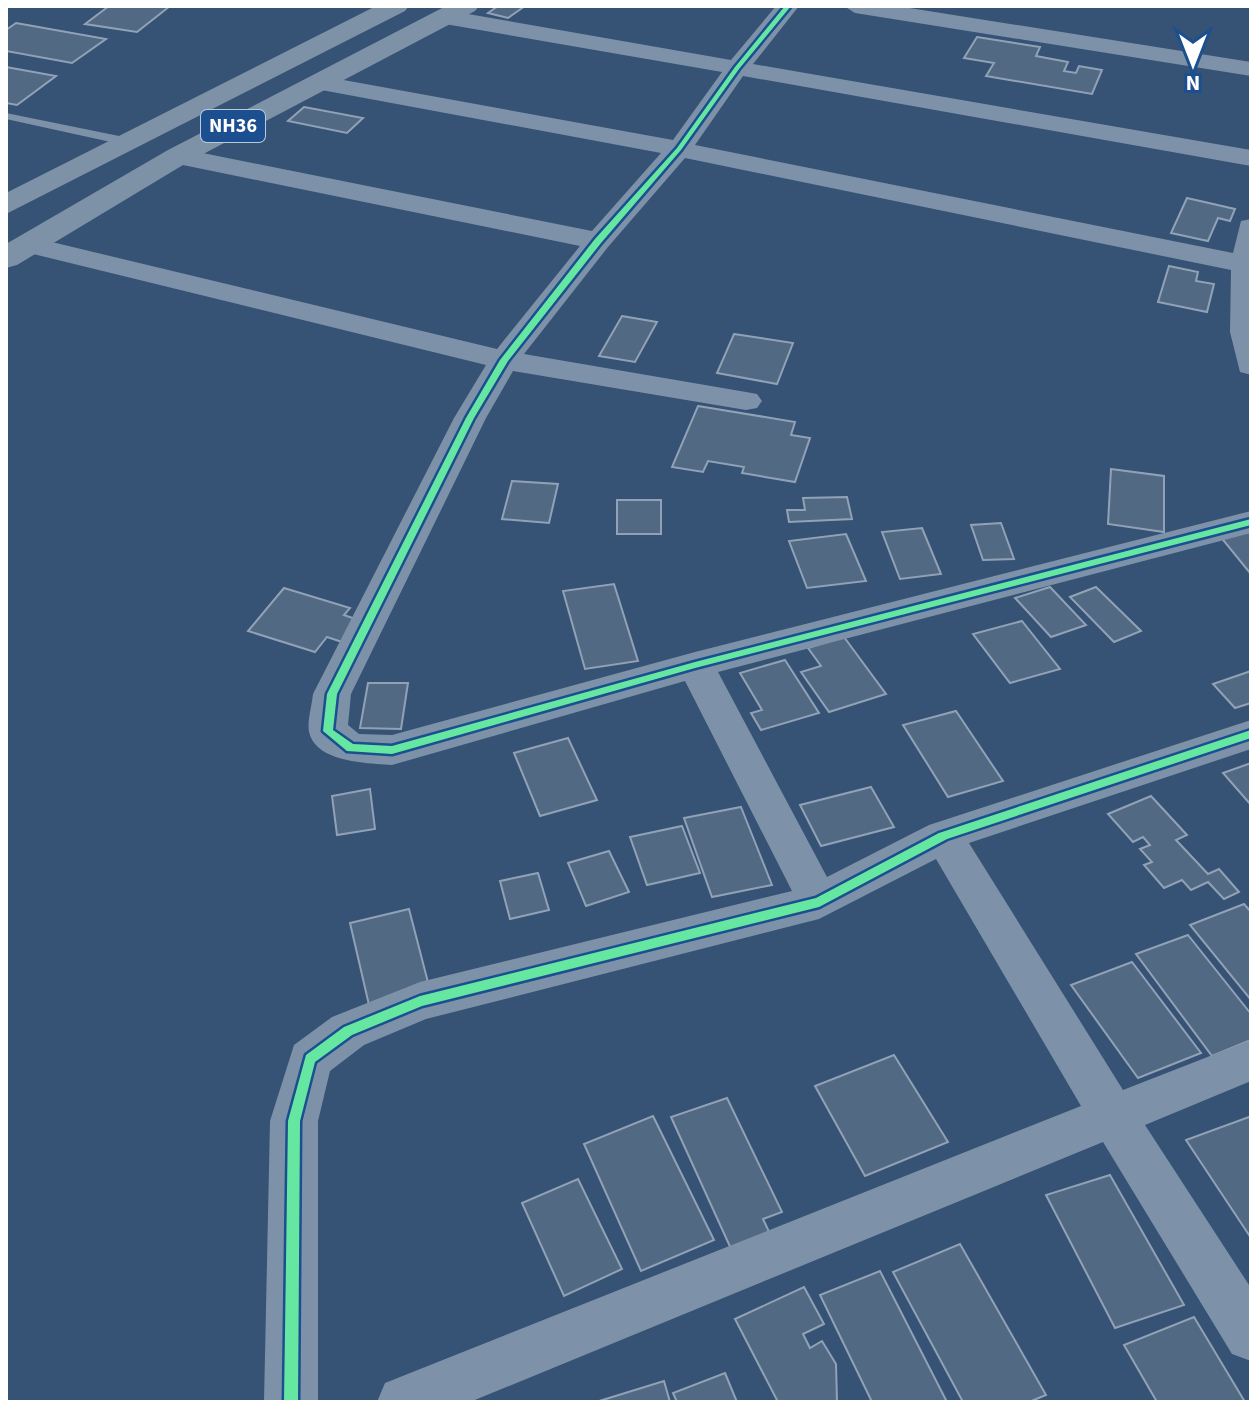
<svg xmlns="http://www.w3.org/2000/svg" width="1257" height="1408" font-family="'Source Sans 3',sans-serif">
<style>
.building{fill:#526984;stroke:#92a2b6;stroke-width:2}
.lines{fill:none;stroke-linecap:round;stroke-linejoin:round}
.lane{fill:#7d92a8;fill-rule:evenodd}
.street{fill:#7d92a8;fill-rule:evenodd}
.highway{fill:#7e92a7;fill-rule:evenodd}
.cycleway-casing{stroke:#1b4f8f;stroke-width:5}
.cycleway{fill:#66e7a1;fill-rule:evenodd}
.labels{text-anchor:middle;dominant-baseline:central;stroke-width:6;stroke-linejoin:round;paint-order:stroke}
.shield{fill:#1b4f8f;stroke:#bbcadd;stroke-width:2}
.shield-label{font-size:20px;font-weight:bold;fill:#fff}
</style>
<rect width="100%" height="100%" fill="#365274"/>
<g class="building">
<polygon points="109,6 170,6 137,32 85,24"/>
<polygon points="498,6 525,6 508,18 488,13"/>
<polygon points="16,23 106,39 72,63 6,51 6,30"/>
<polygon points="977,37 1040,47 1036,56 1068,62 1064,71 1076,73 1079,66 1102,70 1092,94 986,76 994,63 964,58"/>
<polygon points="6,67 56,76 17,105 6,103"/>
<polygon points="304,107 363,118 347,133 288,121"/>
<polygon points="1187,198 1235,209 1230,221 1218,218 1208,241 1171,233"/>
<polygon points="1169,266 1198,272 1196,281 1214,284 1207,312 1158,302"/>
<polygon points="622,316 657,322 635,362 599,356"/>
<polygon points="734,334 793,343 777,384 717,373"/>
<polygon points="698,406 795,422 791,435 810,438 795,482 742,473 744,467 708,461 703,472 672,467"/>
<polygon points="1111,469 1164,476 1164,532 1108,524"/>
<polygon points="512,481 558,484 549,523 502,519"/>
<polygon points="847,497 852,519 789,522 787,510 805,510 803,498"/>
<rect x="617" y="500" width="44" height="34"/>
<polygon points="1001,523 1014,559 983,560 971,525"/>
<polygon points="922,528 941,574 900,579 882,532"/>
<polygon points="1251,529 1251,572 1250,573 1219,535"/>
<polygon points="846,534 866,581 807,588 789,541"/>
<polygon points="614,584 638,661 585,669 563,591"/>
<polygon points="1050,587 1086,625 1051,637 1015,598"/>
<polygon points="1096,587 1141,631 1114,642 1070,597"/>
<polygon points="284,588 350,608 344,615 361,621 345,643 327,637 315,652 248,631"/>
<polygon points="1022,621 1060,669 1010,683 973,634"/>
<polygon points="844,637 886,694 829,712 801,672 821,666 808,648"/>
<polygon points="785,660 819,713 761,730 751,713 762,710 740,673"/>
<polygon points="1251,671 1251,703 1235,708 1213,684"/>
<polygon points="368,683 408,683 401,729 360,728"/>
<polygon points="956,711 1003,781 948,797 903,725"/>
<polygon points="568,738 597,800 540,816 514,753"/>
<polygon points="1251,763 1251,805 1223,773"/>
<polygon points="871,787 894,827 821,846 800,805"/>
<polygon points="370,789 375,829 337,835 332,796"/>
<polygon points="1151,796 1187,835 1176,840 1208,874 1219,869 1239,892 1224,899 1208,882 1191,890 1182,880 1164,888 1144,865 1152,862 1140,849 1150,845 1143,837 1133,842 1108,814"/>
<polygon points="741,807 772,885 712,897 684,818"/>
<polygon points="682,826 700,873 647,885 630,837"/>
<polygon points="609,851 629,892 586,906 568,863"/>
<polygon points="538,873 549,910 510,919 500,881"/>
<polygon points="1244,904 1251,912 1251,1000 1190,925"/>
<polygon points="409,909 430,990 369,1005 350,923"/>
<polygon points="1188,935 1251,1014 1251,1040 1212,1056 1136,954"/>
<polygon points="1132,962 1201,1053 1138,1078 1071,985"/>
<polygon points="894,1055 948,1142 865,1176 815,1086"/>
<polygon points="727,1098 782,1212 763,1219 771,1236 732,1251 671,1117"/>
<polygon points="653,1116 714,1240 641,1271 584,1144"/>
<polygon points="1249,1117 1251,1120 1251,1238 1186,1140"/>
<polygon points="1110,1175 1184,1305 1115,1328 1046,1195"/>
<polygon points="578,1179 622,1269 564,1296 522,1203"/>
<polygon points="960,1244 1046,1395 1029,1402 963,1402 893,1272"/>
<polygon points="880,1271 947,1402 872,1402 820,1295"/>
<polygon points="804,1287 824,1324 803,1334 810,1348 822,1341 836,1364 837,1402 778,1402 735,1319"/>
<polygon points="1194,1317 1245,1402 1157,1402 1124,1345"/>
<polygon points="725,1373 737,1402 677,1402 673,1393"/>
<polygon points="664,1381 670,1402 596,1402"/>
</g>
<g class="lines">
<polygon class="lane" points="6,113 129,138 135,142 129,146 6,119"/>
<g class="street">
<path d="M776,6H799L753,64L1251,150V166L743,76L695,145L1233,253L1241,221L1251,219V375L1240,372L1230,332L1231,270L685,158L608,247L524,354L746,392L757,394L762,401L757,408L746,410L513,371L486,418L351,694L348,725L359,734L392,735L695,652L1251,511V533L718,672L827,877L929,825L1251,720V749L969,843L1123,1090L1251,1040V1081L1145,1125L1251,1288V1361L1232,1354L1103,1142L470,1402H377L385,1383L1081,1106L936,859L819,919L426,1019L364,1045L330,1071L318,1121V1402H264L270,1121L294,1045L332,1017L420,982L792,891L685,681L392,765C368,763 316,763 309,732C307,721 312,705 313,694L454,418L486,365L21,251L17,245L21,239L31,237L497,349L580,246L178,164L165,156L178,148L592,231L661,153L316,89L304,82L316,75L673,140L722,72L445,24L434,17L445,10L731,60Z"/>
<polygon points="844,6 897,6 1251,62 1251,76 855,13"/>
</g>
<g class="highway">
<polygon points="376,6 409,6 405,11 6,214 6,193"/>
<polygon points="446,6 479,6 475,11 188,162 17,265 6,268 6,244 168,150"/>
</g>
<defs>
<g id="cycleway">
<polygon points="785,6 791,6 739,69 681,150 601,243 508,361 474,418 337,694 333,730 353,744 392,746 695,662 1251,519 1251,525 695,668 392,754 347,751 323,731 327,694 466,418 500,360 595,239 677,148 735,67"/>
<polygon points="1251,730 1251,738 947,839 819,907 422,1006 352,1035 315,1062 300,1121 298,1402 284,1402 288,1121 306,1055 344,1027 420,996 816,898 939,833"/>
</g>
</defs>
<use href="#cycleway" class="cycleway-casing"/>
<use href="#cycleway" class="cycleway"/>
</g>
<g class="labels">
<rect class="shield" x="201" y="110" width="64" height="32" rx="6"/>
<g class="shield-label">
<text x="233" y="126">NH36</text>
</g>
</g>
<rect width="1257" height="1408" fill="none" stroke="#ffffff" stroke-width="16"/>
<g transform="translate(1193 64) rotate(180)" stroke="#1b4f8f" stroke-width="6" paint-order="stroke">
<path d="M0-6L14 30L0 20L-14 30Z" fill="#ffffff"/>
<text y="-12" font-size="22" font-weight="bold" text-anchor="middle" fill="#ffffff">N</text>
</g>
</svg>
